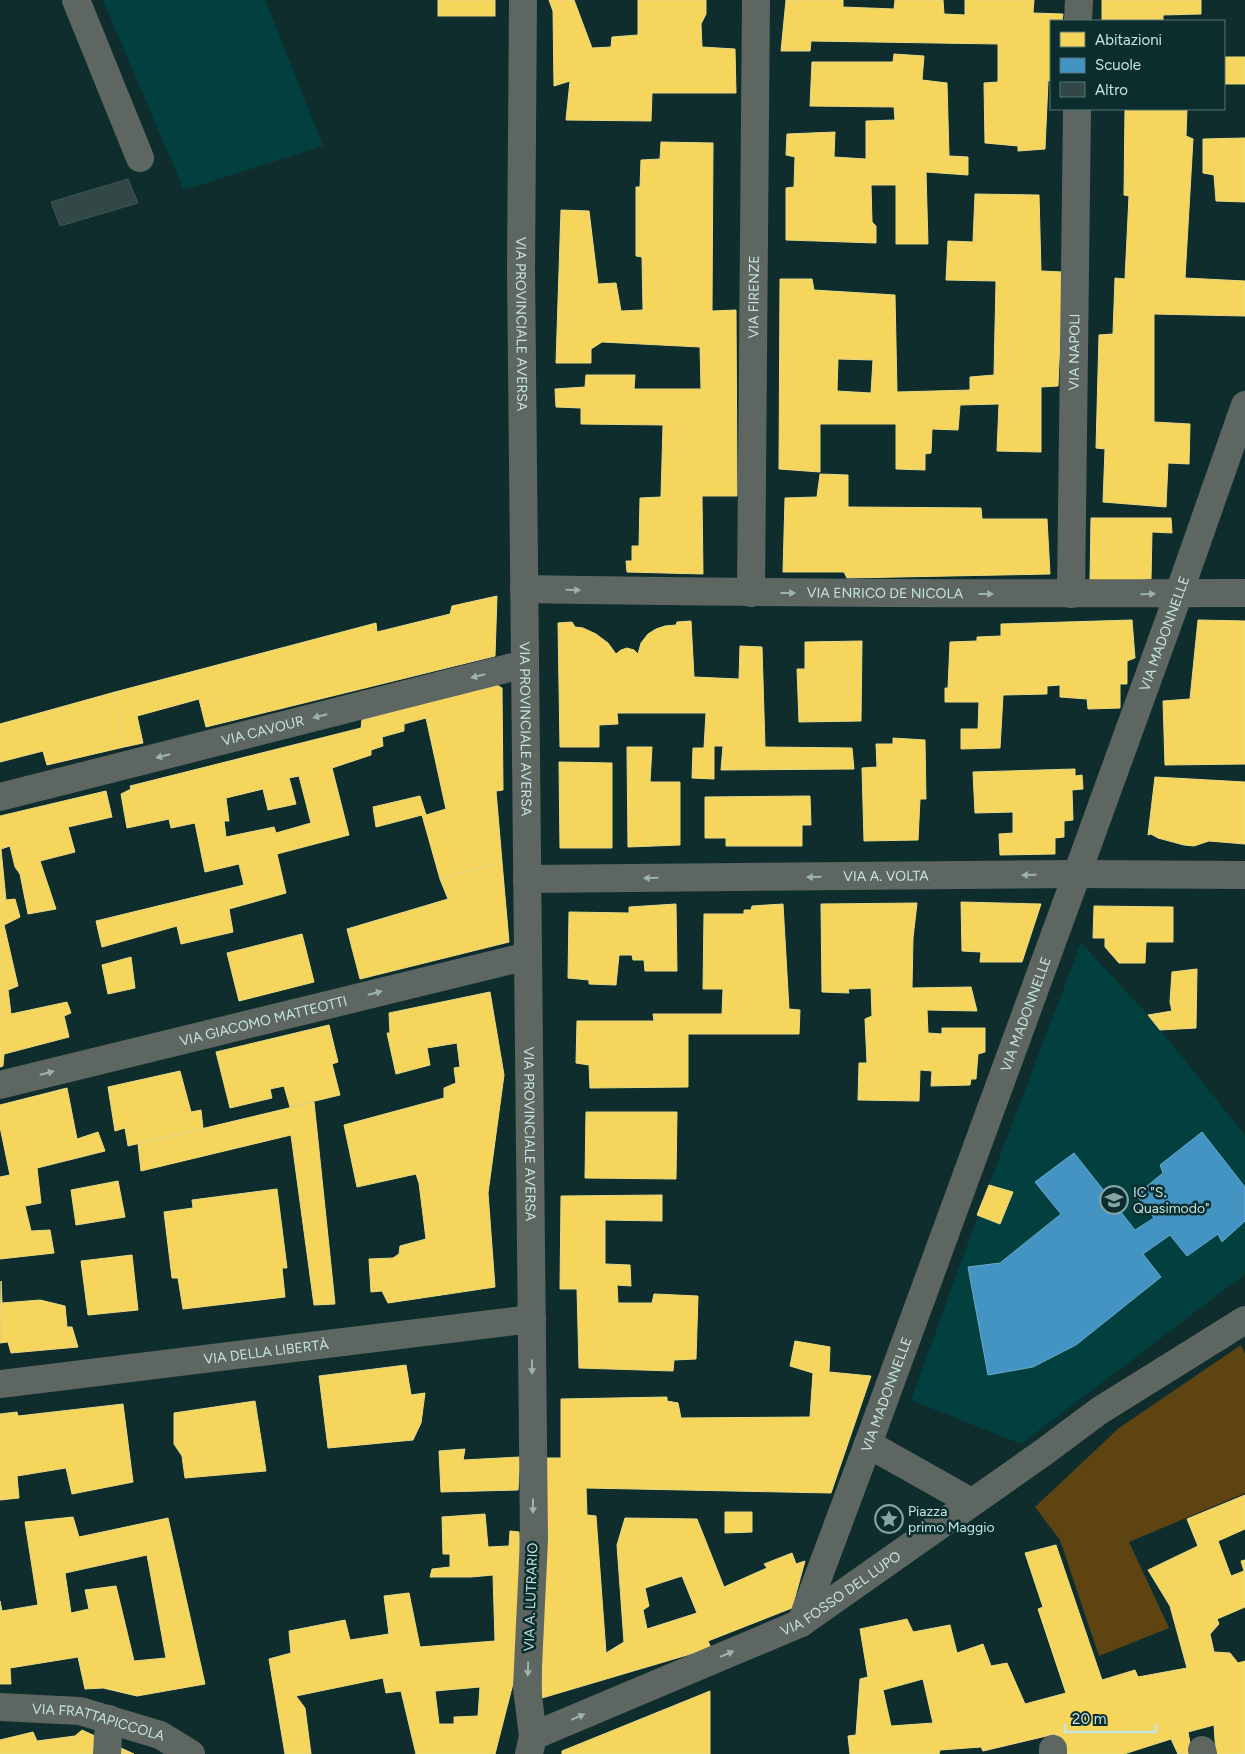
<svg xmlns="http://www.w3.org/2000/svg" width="1245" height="1754" font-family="Figtree,sans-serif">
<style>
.built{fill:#024040}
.green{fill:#5e4411}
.homes{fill:#f6d55c;stroke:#e8da85;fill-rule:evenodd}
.schools{fill:#4393c3;stroke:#6aabcd}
.building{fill:#324846;stroke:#3f5654}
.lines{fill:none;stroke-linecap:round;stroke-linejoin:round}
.minor{stroke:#5e6662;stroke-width:28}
.tertiary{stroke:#5e6662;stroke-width:28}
.oneway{fill:#9cb2b0}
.labels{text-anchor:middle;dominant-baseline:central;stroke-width:5;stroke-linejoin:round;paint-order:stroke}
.street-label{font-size:14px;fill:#c6e4e4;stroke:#0b2d2d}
.poi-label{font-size:14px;fill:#c6e4e4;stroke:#0b2d2d;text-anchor:start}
</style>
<rect width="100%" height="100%" fill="#102d2d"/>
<g class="built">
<polygon points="103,0 265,0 323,146 184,190"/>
<polygon points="1081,943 1148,1015 1245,1135 1245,1274 1021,1444 911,1400 989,1185"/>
</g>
<polygon class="green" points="1241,1345 1245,1354 1245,1493 1129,1542 1169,1628 1099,1656 1060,1540 1035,1507 1119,1428"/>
<g class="homes">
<rect x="438" y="0" width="57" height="16"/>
<polygon points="549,0 574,0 592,48 611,47 612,37 638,35 638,0 706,0 706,14 701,24 702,47 735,49 736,93 652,93 651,121 566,120 570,81 554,86 553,11"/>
<polygon points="786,0 843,0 843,7 894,9 895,0 943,0 944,14 965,15 965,0 1034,0 1033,13 1063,14 1062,21 1051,21 1051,80 1048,81 1045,149 1018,151 1018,146 985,143 984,83 998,82 998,44 811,41 810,51 781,51"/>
<polygon points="1102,0 1201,0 1201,14 1163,15 1163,21 1102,21"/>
<polygon points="894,54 924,56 922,80 947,83 949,156 968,157 968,175 926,172 928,244 896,244 896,185 871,185 872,222 876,226 876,243 786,240 786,188 794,187 795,157 786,155 787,134 835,132 834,157 866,159 866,121 895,120 894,107 810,106 812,62 893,62"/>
<rect x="1224" y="57" width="21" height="27"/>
<polygon points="1125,109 1187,109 1186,136 1193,139 1185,278 1245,281 1245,316 1154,314 1154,422 1190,424 1189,464 1168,463 1166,507 1103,502 1105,449 1096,448 1099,335 1113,334 1115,278 1125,279 1129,196 1124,195"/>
<polygon points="1245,138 1245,202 1216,201 1214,175 1203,173 1203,139"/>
<polygon points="661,142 713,143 712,311 736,310 737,496 702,496 703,574 627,572 626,561 632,561 632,546 639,546 640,498 661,497 663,425 581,424 581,408 556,407 555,389 585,387 586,375 635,375 634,389 701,389 700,347 602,342 591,349 591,363 556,363 561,210 589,211 598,284 616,283 621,311 643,310 642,257 636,256 636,187 640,187 641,160 660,159"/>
<path d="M975,194L1039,195L1041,271L1063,272L1058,386L1041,387V452L997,451L999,404L960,405L958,430L932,429L931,453L925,454V470L896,469V424H820V472L779,469L780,279H812L814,290L895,295L897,392L970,390V377L994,375L996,281L946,280L948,241L973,242ZM838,359L873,360L871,393L837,391Z"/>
<polygon points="820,474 848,475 848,507 981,508 982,519 1047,519 1050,574 847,578 844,572 783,572 785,498 817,497"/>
<polygon points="1091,518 1171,518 1172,533 1152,532 1151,579 1090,581"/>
<polygon points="497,596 495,656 206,727 199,699 137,716 143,743 124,747 115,692 376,623 377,632 450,614 452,606"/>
<polygon points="1132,620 1135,658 1127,661 1127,684 1120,684 1120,708 1088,709 1087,699 1060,697 1060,685 1047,686 1047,694 1003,695 1000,748 961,749 961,729 978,729 979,702 945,702 945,688 948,688 950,642 977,641 977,637 1001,636 1001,624"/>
<polygon points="1198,620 1245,621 1245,764 1165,765 1163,701 1190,699"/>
<polygon points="691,621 694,677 739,679 740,646 762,647 765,747 852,748 854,769 721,770 723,746 714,746 714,779 692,778 693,748 704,748 706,713 617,713 618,724 599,725 599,747 560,747 558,623 572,622 575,627 583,628 596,634 608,643 616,654 621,650 627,648 634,650 638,654 641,643 648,634 656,629 665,626 676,625 677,622"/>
<polygon points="862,641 861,721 799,722 797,669 805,669 805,642"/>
<path d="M495,684L502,688L503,790L496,791L502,862L440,879L422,815L376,827L373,807L420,796L426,815L446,809L426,718L404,724V731L382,737L383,746L371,750V755L332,768L349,835L277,854L286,893L229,909L233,932L181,944L177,926L102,947L96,921L244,885L239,864L205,872L195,823L171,828L169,819L127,828L121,794L131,789L130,786L361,728L362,720ZM299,776L311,823L276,833L274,827L226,837L224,821H229L226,798L263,789L268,810L296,804L289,778Z"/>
<polygon points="115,692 124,747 47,765 43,751 0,762 0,724"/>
<polygon points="893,738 925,740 926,799 920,799 918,840 864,841 862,768 877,767 876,744 893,744"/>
<polygon points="627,747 652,747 650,782 680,782 680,845 628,847"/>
<polygon points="559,762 612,763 612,848 560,848"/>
<polygon points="1075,769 1075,776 1082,775 1083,789 1072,790 1073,820 1064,821 1064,837 1055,838 1055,854 1000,855 999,834 1013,833 1013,812 975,813 973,772"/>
<polygon points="1155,777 1245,782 1245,844 1209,841 1194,846 1184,845 1158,838 1151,834 1148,835"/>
<polygon points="106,791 112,817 68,827 75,852 40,861 56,909 28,914 20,874 15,867 10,846 1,849 6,900 15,899 20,917 4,925 18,986 8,990 11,1014 67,1002 71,1013 64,1016 69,1037 4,1054 3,1066 0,1067 0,816"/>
<polygon points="810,796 811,825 802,825 802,846 726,846 726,838 705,838 705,797"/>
<polygon points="502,862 509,942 360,979 347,929 448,899 440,879"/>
<polygon points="961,902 1041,904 1022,962 980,962 981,952 962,951"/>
<polygon points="917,903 913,938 912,988 971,987 977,1011 927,1010 928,1033 942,1034 942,1028 985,1028 985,1052 978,1054 976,1079 971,1079 970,1085 931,1086 932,1071 920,1070 919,1101 858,1100 859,1063 867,1063 865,1019 872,1016 871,988 848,989 849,993 822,992 821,904"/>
<polygon points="676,904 677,971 645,971 644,960 633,960 632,955 619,955 616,985 589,984 589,980 568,978 569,912 629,913 629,907"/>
<polygon points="783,904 789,1009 800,1010 799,1034 688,1034 688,1087 590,1088 589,1065 576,1063 577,1021 654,1021 653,1014 722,1014 723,989 703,989 704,914 744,914 744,910 751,910 752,906"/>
<polygon points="1094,906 1173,907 1173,942 1146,942 1145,963 1119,963 1105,947 1105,938 1093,938"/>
<polygon points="302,934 314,982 239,1001 227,953"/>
<polygon points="131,957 135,988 108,994 102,965"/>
<polygon points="1197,969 1196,1028 1160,1030 1148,1015 1172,1011 1170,1002 1172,972"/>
<polygon points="490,992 504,1075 488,1193 495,1287 388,1303 382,1291 371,1292 369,1259 393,1258 399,1254 400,1246 426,1239 419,1183 416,1174 357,1187 344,1125 444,1098 444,1088 456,1083 454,1068 460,1067 457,1043 427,1048 430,1065 396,1074 387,1033 390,1033 389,1013"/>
<polygon points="329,1025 338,1062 332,1064 340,1095 290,1107 284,1086 270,1089 272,1098 230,1108 216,1052"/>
<polygon points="180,1071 191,1112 201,1110 203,1128 128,1146 125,1128 115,1131 108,1087"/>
<polygon points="67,1088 77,1139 98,1132 105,1151 37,1168 41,1203 25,1206 31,1231 50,1230 54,1253 0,1259 0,1177 10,1175 0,1127 0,1105"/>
<polygon points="314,1102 335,1304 314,1305 291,1135 141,1171 138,1144"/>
<polygon points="586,1112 677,1112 676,1179 585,1178"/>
<polygon points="118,1181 125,1217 76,1225 71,1190"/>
<polygon points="989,1185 1013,1192 1000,1224 977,1215"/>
<polygon points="277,1189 287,1268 282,1268 285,1297 183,1309 178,1278 172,1278 164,1212 193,1208 192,1200"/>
<polygon points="662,1195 662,1221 605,1220 605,1264 630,1265 631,1286 617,1285 618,1303 652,1303 654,1294 698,1296 696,1359 674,1360 673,1371 579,1368 577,1289 560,1289 561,1196"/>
<polygon points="132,1255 138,1310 88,1315 81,1261"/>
<polygon points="1,1281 2,1303 40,1300 65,1306 67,1327 72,1327 78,1347 11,1353 8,1342 0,1343"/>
<path d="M795,1341L830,1347L829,1372L871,1376L831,1493L586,1488L587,1515L596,1516L606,1653L624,1642L617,1545L625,1518L697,1519L724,1587L767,1568L764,1564L792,1553L796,1564L805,1561L792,1608L708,1641L711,1648L542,1698V1458H561V1399L667,1397V1401L678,1403L681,1418L810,1417L813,1373L790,1366ZM682,1576L697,1613L647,1629L643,1610L649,1606L645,1588Z"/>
<polygon points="406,1365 411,1395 425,1393 421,1423 413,1440 328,1448 319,1376"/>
<polygon points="255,1401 266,1471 185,1478 182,1456 174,1444 174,1413"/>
<polygon points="123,1404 133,1482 72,1494 66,1468 17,1476 19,1498 0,1500 0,1414 17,1412 18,1416"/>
<polygon points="465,1449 463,1460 520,1457 518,1490 441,1492 439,1451"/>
<path d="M1245,1495V1529L1218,1541L1231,1576L1244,1571L1241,1561L1245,1560V1607L1217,1619L1219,1624L1210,1634L1214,1652L1230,1653L1238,1663L1245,1661V1754H1216L1214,1725L1188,1732L1192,1754H1178L1171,1739L1124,1754H1063L1055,1734L983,1751L981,1747L940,1750L939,1754H850L848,1736L856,1735L860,1679L868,1677L860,1629L907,1619L913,1632L950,1625L957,1653L983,1644L991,1666L1007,1663L1025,1704L1066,1693L1038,1609L1043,1607L1025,1553L1056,1545L1102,1680L1135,1670L1138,1677L1187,1668L1170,1606L1148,1570L1198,1546L1187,1519ZM923,1679L933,1723L891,1726L883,1690Z"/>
<polygon points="725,1512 752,1512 752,1532 725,1533"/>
<path d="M485,1514L488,1547L509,1546L510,1531L519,1532L521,1644L517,1668L495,1754H416L401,1691L386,1693L383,1678L296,1696L305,1708L311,1754H285L269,1659L291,1653L289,1631L345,1620L350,1640L389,1634L384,1596L409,1593L420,1647L495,1641L493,1575L471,1577H430L432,1569L450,1567V1554H443L442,1517ZM480,1687L478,1716L454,1717V1724H439L435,1691Z"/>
<path d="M73,1517L79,1537L168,1518L205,1684L137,1696L103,1688L85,1689L78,1657L10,1668L11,1684H0V1601L2,1611L38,1605L25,1522ZM147,1555L166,1658L134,1661L116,1586L85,1590L89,1609L71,1613L65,1573Z"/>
<polygon points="710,1691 710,1754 562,1754 562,1751"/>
<polygon points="82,1730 134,1754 73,1754 75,1736"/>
<polygon points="33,1732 37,1741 75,1736 73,1754 0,1754 0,1740"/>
</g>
<polygon class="schools" points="1202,1132 1245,1187 1245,1221 1222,1242 1218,1234 1187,1256 1170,1235 1143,1254 1161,1277 1076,1345 1033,1367 988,1375 968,1267 1000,1263 1061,1214 1035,1182 1074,1153 1135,1230 1154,1218 1136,1195 1163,1173 1160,1165"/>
<polygon class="building" points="128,179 138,203 60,226 51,202"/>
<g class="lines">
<g class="minor">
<polyline points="76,0 140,158"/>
<polyline points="1078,21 1079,0"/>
<path id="s1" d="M524,589C765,593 1005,594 1245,593"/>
<path id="s2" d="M751,593L756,0"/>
<path id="s3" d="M1071,594L1077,109"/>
<path id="s4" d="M0,797L525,664"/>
<path id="s5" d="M527,879L1077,874L1245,875"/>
<path id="s6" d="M0,1085L528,956"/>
<path id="s7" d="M0,1384L532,1319"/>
<polyline points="868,1444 971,1502"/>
<path id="s8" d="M801,1623L868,1444L1077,874L1179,593L1245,405"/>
<path id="s9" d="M0,1707L80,1711L160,1735L191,1754"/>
<path id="s10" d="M533,1736L801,1623L1044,1452L1099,1411L1245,1320"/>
<polyline points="1053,1749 1053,1754"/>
<polyline points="1202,1750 1203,1754"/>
<polyline points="107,1754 109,1719"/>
</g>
<path class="tertiary" id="s11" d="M523,0L521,269L534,1539L527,1688L533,1736L529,1754"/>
</g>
<defs><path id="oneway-solid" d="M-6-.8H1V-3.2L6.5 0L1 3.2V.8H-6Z" transform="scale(1.25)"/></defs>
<g class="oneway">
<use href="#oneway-solid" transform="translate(573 590) rotate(1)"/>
<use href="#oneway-solid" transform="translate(788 593)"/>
<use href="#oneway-solid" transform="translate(986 594)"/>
<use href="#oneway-solid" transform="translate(1148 594) rotate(-1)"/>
<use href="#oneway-solid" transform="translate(478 676) rotate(166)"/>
<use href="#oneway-solid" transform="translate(320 716) rotate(166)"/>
<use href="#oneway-solid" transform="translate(163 756) rotate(166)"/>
<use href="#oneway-solid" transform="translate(1029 875) rotate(179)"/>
<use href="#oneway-solid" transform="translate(814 877) rotate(179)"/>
<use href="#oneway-solid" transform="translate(651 878) rotate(179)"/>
<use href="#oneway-solid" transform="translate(375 993) rotate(-14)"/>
<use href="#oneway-solid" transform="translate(47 1073) rotate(-14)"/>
<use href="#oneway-solid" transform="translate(532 1367) rotate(89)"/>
<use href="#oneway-solid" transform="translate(533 1506) rotate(90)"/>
<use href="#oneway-solid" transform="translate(727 1654) rotate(-23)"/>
<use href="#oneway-solid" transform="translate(528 1669) rotate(92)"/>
<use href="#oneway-solid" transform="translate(578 1717) rotate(-23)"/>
</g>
<defs>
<symbol id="school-ring" viewBox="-11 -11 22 22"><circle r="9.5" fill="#0b2d2d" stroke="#86a4a4" stroke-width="1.5"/><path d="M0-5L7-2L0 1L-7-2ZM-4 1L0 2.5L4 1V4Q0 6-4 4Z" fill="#86a4a4"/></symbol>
<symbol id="sight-ring" viewBox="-11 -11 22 22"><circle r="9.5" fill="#0b2d2d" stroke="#86a4a4" stroke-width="1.5"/><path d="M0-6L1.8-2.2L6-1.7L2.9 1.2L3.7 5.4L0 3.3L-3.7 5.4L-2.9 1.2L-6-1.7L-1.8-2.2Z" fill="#86a4a4"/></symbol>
</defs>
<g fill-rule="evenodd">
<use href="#school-ring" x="1098" y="1184" width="32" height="32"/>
<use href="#sight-ring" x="873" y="1503" width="32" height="32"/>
</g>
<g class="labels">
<g class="street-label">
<text stroke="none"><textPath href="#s2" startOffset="296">VIA FIRENZE</textPath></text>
<text stroke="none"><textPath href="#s11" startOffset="324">VIA PROVINCIALE AVERSA</textPath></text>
<text stroke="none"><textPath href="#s3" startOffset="242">VIA NAPOLI</textPath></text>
<text stroke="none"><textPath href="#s1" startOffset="361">VIA ENRICO DE NICOLA</textPath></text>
<text stroke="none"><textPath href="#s8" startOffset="1054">VIA MADONNELLE</textPath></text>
<text stroke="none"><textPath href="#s11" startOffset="729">VIA PROVINCIALE AVERSA</textPath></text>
<text stroke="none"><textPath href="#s4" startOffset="271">VIA CAVOUR</textPath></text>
<text stroke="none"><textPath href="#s5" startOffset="359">VIA A. VOLTA</textPath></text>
<text stroke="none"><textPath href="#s8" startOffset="649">VIA MADONNELLE</textPath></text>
<text stroke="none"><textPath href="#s6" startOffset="271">VIA GIACOMO MATTEOTTI</textPath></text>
<text stroke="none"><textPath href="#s11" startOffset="1134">VIA PROVINCIALE AVERSA</textPath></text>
<text stroke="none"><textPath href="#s7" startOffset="268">VIA DELLA LIBERTÀ</textPath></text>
<text stroke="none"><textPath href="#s8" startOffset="244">VIA MADONNELLE</textPath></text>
<text stroke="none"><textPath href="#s10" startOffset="340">VIA FOSSO DEL LUPO</textPath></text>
<text transform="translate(531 1597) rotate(-88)">VIA A. LUTRARIO</text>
<text stroke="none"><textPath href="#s9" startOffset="100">VIA FRATTAPICCOLA</textPath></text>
</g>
<g class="poi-label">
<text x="1133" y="1192">IC "S.<tspan x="1133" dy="16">Quasimodo"</tspan></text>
<text x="908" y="1511">Piazza<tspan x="908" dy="16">primo Maggio</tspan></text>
</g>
</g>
<rect x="1050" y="20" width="175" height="90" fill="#0b2d2d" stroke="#567676"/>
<rect x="1060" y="32" width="25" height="15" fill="#f6d55c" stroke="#567676"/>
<text x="1095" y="45" font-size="15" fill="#c6e4e4">Abitazioni</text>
<rect x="1060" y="58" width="25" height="15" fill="#4393c3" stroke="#567676"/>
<text x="1095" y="70" font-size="15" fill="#c6e4e4">Scuole</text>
<rect x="1060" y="82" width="25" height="15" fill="#324846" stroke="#567676"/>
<text x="1095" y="95" font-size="15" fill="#c6e4e4">Altro</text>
<path d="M1065 1724v8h91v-8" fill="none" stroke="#c6e4e4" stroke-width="2.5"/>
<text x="1072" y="1724" font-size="15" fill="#c6e4e4" stroke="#0b2d2d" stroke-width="4" paint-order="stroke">20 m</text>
</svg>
